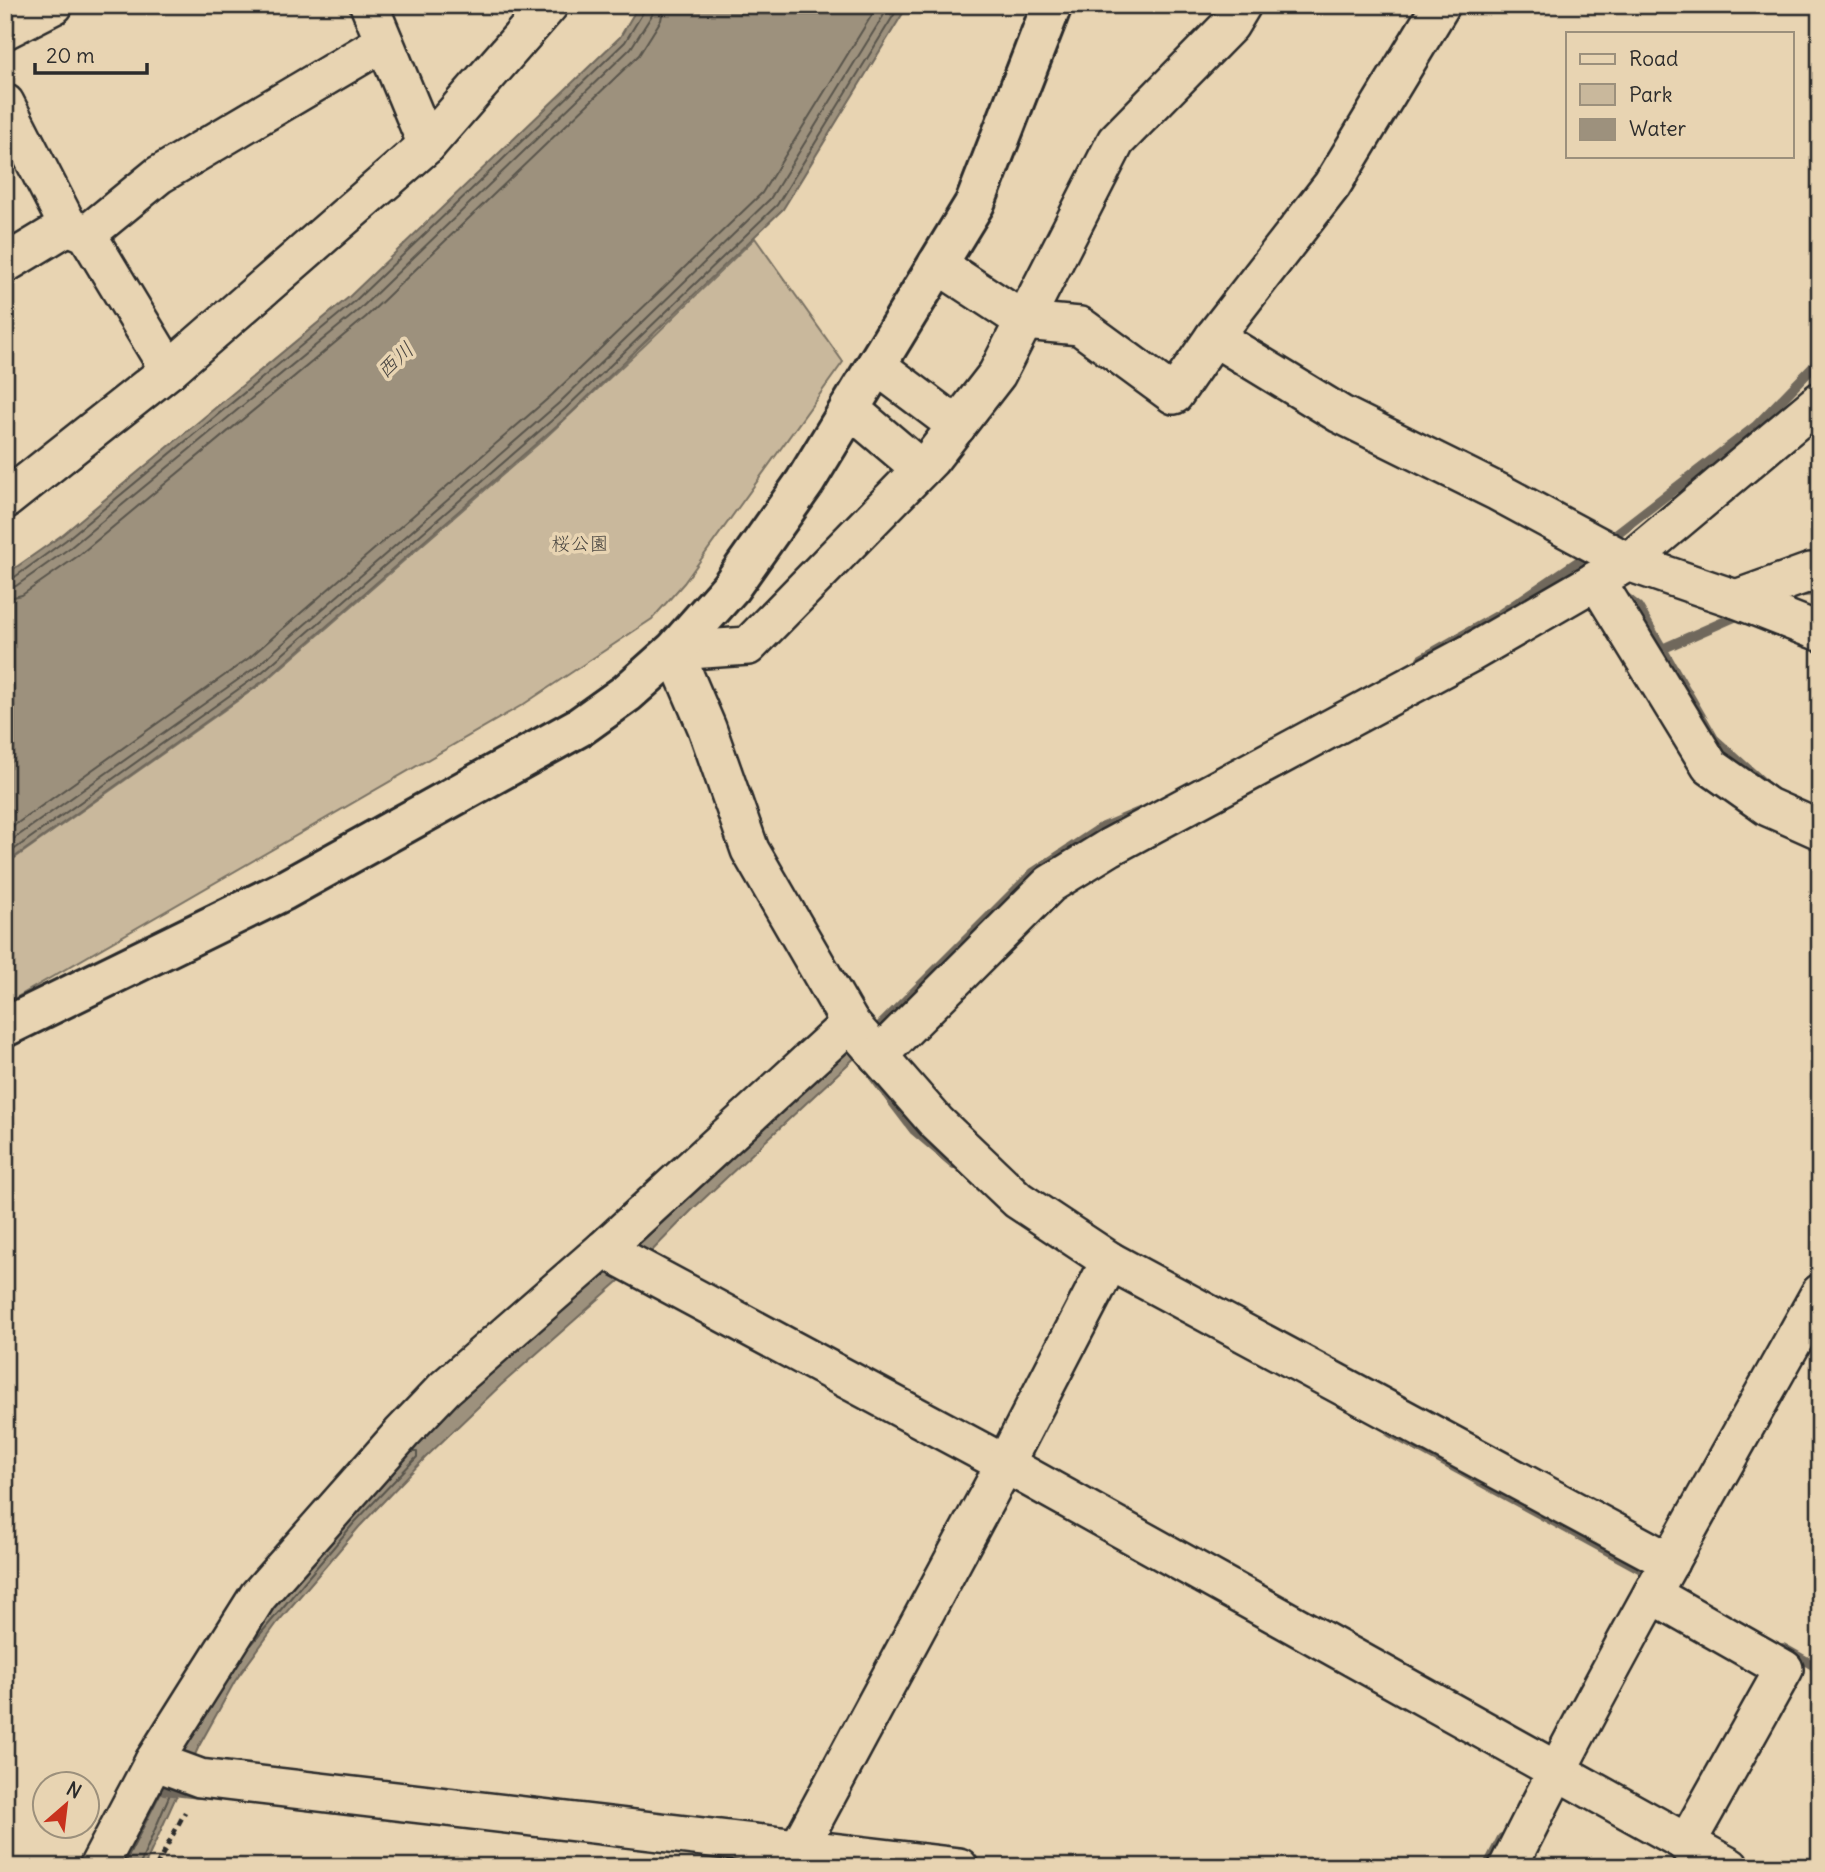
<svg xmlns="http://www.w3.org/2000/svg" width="1825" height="1872" font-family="Delius,'Klee One',sans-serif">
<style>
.green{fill:#c9b89c;stroke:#7a7264;stroke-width:2}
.water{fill:#9d917d;stroke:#6f685c;stroke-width:2}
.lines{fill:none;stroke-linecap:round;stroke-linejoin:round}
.shore{stroke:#59544c;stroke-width:2}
.stream{stroke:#6f685c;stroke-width:10}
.minor-casing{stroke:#2b2b2b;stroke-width:42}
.tertiary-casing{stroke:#2b2b2b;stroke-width:44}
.path{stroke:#2b2b2b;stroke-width:4.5;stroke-dasharray:7 5;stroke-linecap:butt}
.minor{stroke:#e8d4b2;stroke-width:37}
.tertiary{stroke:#e8d4b2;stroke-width:38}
.labels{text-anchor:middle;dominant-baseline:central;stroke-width:7;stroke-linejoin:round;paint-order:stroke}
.park-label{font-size:19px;fill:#43403c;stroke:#e8d4b2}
.water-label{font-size:21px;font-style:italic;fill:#484440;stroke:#e8d4b2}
</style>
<rect width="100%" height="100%" fill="#e8d4b2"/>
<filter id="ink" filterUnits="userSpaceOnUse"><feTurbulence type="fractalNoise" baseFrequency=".0143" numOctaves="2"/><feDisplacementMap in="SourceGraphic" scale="14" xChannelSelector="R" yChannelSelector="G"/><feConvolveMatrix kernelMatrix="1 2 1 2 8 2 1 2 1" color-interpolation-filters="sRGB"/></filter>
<g filter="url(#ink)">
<polygon class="green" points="755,238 843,362 684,583 652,619 524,704 5,1004 5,865 268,679 546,437 646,344"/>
<g class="water">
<polygon points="639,5 908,5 783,209 570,414 266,679 5,864 5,575 62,535 349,297 620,37"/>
<polygon points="851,1043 862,1051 694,1208 644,1259 501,1385 425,1458 359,1527 277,1623 235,1681 199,1746 144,1867 115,1867 256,1614 465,1393"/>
</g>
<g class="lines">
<g class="shore">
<polyline points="5,580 12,579 66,540 354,302 625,42 644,11 645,5"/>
<polyline points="5,589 16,586 71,547 360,309 631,48 652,15 654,5"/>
<polyline points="5,599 22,595 78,556 366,317 639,55 661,20 664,5"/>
<polyline points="5,832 249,658 552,395 762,193 878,5"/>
<polyline points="5,845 256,667 559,403 770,199 890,5"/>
<polyline points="5,856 261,673 565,409 777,205 900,5"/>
<polyline points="251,1645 354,1523 417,1457 417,1452 412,1452"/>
<polyline points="123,1867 164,1786"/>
<polyline points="139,1867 172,1789"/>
</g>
<g class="stream">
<polyline points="1607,541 1756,426 1820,360"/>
<polyline points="1801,592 1820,591"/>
<polyline points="1620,593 1638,607 1714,739 1762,782"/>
<polyline points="1662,649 1746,612"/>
<polyline points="1421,659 1502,613 1594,551"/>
<polyline points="869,1037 1033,873 1101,828 1139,812"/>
<polyline points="873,1076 914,1130 954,1164"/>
<polyline points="1390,1432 1656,1577"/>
<polyline points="1783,1648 1820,1669"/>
<polyline points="164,1790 200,1794"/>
<polyline points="1487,1867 1502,1838"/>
</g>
<defs>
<g id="minor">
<polyline points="369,5 427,145"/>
<polyline points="1242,5 1230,25 1116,141 997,374 931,459 748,646 674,651 707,728 750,850 850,1023 937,1123 1018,1200 1110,1261 1670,1562"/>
<polyline points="5,30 54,5"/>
<polyline points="5,103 68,226 87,234 169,370"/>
<polyline points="87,234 159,175 384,42"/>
<polyline points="5,264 68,226"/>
<polyline points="937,264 1024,321 1080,326 1174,395 1214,337 1340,414 1498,492 1628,562 1736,599 1820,632"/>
<polyline points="1214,337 1332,185 1441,5"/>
<polyline points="876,365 957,426"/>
<polyline points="849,408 921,469"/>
<polyline points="5,500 169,370 427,145 549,5"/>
<polyline points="1596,580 1710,766 1768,807 1820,830"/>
<polyline points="1736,599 1811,572 1820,572"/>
<polyline points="878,1056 1050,884 1110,847 1469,654 1628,562 1820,401"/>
<polyline points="604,1249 1005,1464 1730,1867"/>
<polyline points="1652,1594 1784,1669 1686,1844"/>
<polyline points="154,1761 200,1778 959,1867"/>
<polyline points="798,1849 1005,1464 1110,1261"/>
<polyline points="98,1867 154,1761 258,1596 402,1433 445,1388 604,1249 850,1023"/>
<path d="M1508,1867C1605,1672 1714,1483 1820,1293"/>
</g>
<polyline id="tertiary" points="5,1027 283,891 581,726 627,693 674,651 730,588 805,482 975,203 1052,5"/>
</defs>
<use href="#minor" class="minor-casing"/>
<use href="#tertiary" class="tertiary-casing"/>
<polyline class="path" points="156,1867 185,1812"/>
<use href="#minor" class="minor"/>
<use href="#tertiary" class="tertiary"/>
</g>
</g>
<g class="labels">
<g class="park-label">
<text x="580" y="543">桜公園</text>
</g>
<g class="water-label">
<text transform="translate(395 360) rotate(-43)">西川</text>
</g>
</g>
<rect width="1825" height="1872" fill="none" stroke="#e8d4b2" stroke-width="28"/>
<rect x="14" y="14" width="1797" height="1844" fill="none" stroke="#2b2b2b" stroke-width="2.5" filter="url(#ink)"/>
<rect x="1566" y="32" width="228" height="126" fill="#e8d4b2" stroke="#9c907c" stroke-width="2"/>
<rect x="1580" y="54" width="35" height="10" fill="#e8d4b2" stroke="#9c907c" stroke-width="2"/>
<text x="1629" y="66" font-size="21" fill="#2b2b2b">Road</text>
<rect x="1580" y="84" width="35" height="21" fill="#c9b89c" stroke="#9c907c" stroke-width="2"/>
<text x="1629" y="102" font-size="21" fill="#2b2b2b">Park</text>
<rect x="1580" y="119" width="35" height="21" fill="#9d917d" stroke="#9c907c" stroke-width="2"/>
<text x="1629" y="136" font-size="21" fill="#2b2b2b">Water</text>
<g transform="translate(66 1805) rotate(28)"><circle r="33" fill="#e8d4b2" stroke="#9c907c" stroke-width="2"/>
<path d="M0-5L12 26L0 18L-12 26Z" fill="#c8321e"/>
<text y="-10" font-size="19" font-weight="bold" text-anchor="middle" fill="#2b2b2b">N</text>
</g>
<path d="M35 63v10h112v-10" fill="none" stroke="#2b2b2b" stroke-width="3.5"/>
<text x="46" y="63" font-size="21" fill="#2b2b2b" stroke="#e8d4b2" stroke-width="5" paint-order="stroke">20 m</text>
</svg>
